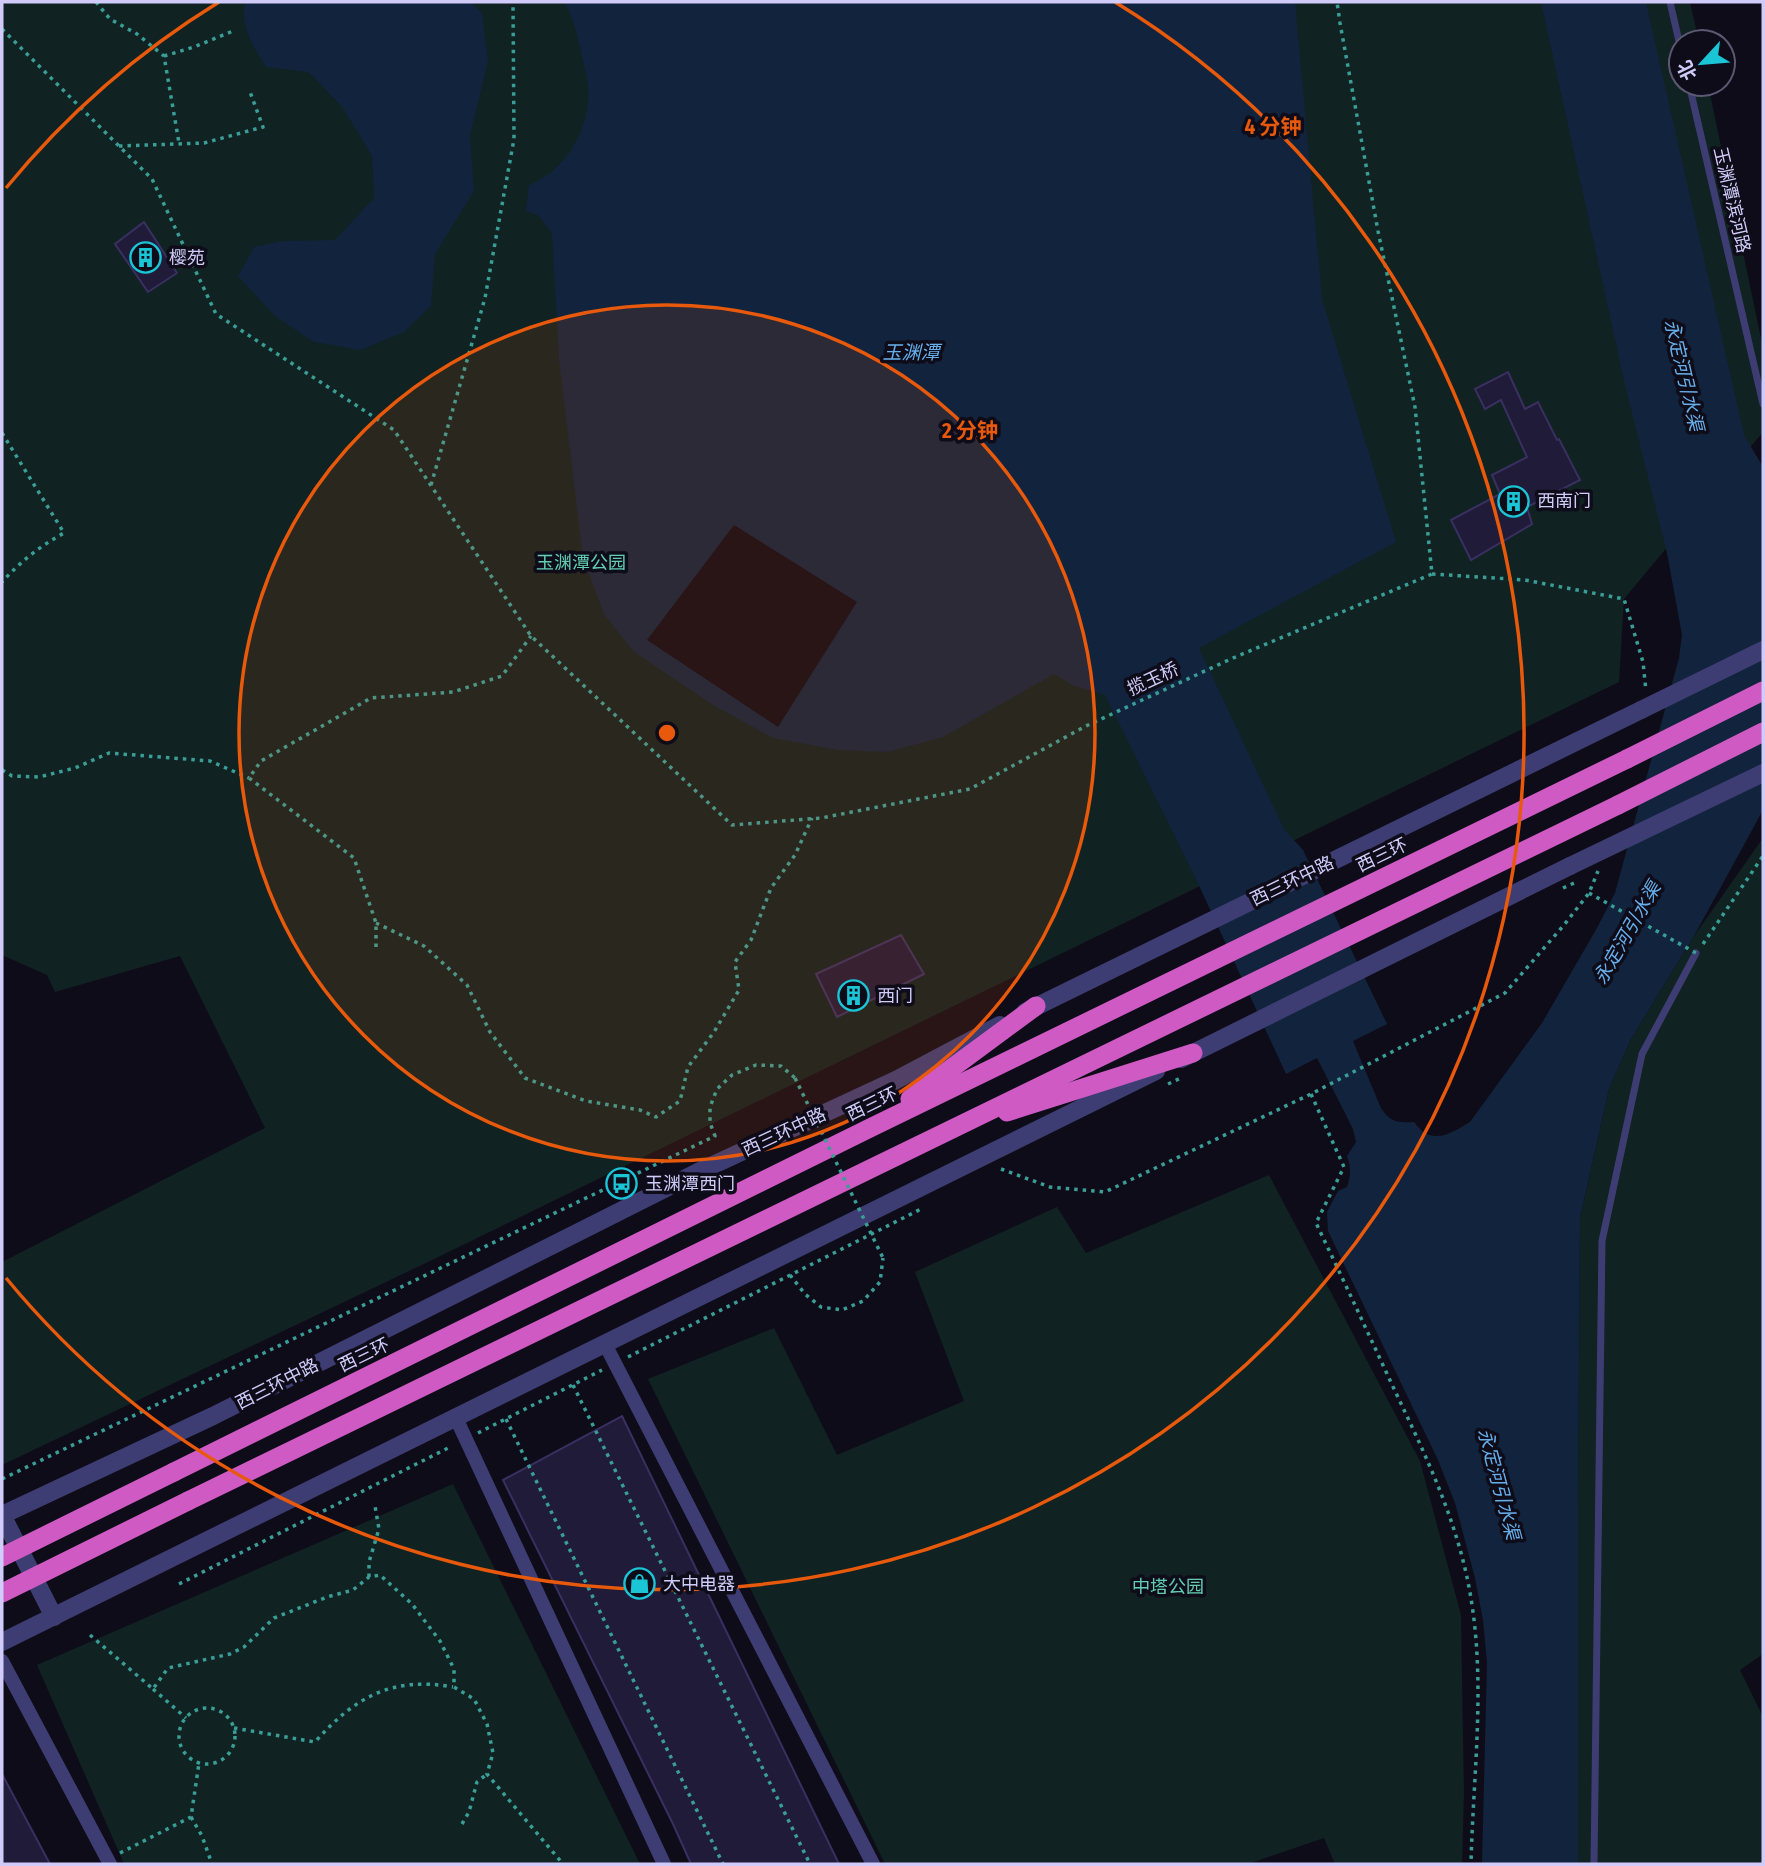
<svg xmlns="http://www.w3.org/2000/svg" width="1765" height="1866" font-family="'Fira Sans Condensed','Noto Sans SC',sans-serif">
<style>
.green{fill:#102222}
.water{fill:#12243d}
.pier{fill:#0f0c19}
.building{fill:#201b38;stroke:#393061;stroke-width:2}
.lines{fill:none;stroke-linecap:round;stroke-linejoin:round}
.path{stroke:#3a9e97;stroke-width:3.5;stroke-dasharray:3.5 5;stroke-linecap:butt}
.service{stroke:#3e3d73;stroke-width:7}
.minor{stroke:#3e3d73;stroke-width:14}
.tertiary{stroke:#3e3d73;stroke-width:18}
.trunk{stroke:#d05ac4;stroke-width:19}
.path-bridge{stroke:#3a9e97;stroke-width:3.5;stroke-dasharray:3.5 5;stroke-linecap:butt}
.tertiary-bridge{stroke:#3e3d73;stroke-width:18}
.trunk-bridge{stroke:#d05ac4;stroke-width:19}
.ring{fill:none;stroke:#e8590c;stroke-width:3.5}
.labels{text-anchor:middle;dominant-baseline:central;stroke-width:7;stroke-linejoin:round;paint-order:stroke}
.street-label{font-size:18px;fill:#d0cbf9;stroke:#0f0c19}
.poi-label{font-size:18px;fill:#d0cbf9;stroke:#0f0c19;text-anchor:start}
.park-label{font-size:18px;fill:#61ceb2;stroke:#0f0c19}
.water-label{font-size:19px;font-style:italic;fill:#66afec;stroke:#0f0c19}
.centre{fill:#e8590c;stroke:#0f0c19;stroke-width:3.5}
.ring-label{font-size:21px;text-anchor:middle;font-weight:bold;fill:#e8590c;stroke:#0f0c19;stroke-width:7;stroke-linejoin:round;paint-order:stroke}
</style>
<rect width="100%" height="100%" fill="#0f0c19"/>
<g class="green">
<polygon points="2,2 1690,2 1699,42 1681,42 1681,84 1708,84 1763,348 1763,432 1624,599 1619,682 428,1262 2,1465 2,1262 265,1128 180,956 55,992 47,975 2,955"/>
<polygon points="1763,838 1763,1654 1740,1670 1763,1717 1763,1864 1578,1864 1578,1501 1580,1218 1609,1089 1631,1039 1694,936"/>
<polygon points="1269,1175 1420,1461 1461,1615 1464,1794 1462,1864 1335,1864 1324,1838 1248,1864 888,1864 884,1862 648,1379 774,1328 837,1455 964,1401 915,1272 1057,1207 1086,1253"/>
<polygon points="453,1484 640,1864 124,1864 37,1665"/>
</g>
<g class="water">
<path d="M245,2H471L482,13L488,61L470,135L474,191L435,254L431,306L404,332L360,350L314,342L275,316L238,276L254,247L282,241L335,240L374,198L372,156L343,108L309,72L266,67C254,48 240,26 245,2Z"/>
<path d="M564,2H1295L1322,299L1396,542L1199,648L1284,829L1303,850L1387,1024L1353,1041L1380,1106C1389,1122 1397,1123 1414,1122C1417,1126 1422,1132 1427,1134C1442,1141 1458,1129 1470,1122L1542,1023L1597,928L1615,893L1679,658L1682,635L1667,553L1625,385L1541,2H1646L1744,435L1763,467V810L1694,936L1631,1039L1609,1089L1580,1218L1578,1501V1864H1482L1487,1662L1483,1620L1475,1578L1455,1503L1438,1460L1328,1231L1327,1212L1338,1191L1347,1187C1351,1175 1351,1167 1347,1156L1356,1142L1353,1129L1317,1058L1286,1074L1196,879L1105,695L1074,686L1054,674L943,737L887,752L838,750L773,738L713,705L633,651L604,614L583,558L559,359L552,233L538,215L526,211L529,185C567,171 592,125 588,85C587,72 582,60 580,48C576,31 573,16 564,2Z"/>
</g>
<polygon class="pier" points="734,525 857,602 778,727 647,640"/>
<g class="building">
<polygon points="144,222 177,273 148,292 115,244"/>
<polygon points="1508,372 1525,409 1538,402 1557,440 1559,439 1580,480 1527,507 1532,524 1471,560 1451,520 1500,494 1492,475 1527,457 1501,400 1485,409 1475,389"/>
<polygon points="901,935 924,974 837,1017 816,974"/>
<polygon points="622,1416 839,1864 691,1864 673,1824 503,1480"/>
<polygon points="2,1774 50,1864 2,1864"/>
</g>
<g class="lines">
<g class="path">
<polyline points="96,2 110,19 137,34 164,56 179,143"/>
<polyline points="2,29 152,179 216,314 394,430 531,636 732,825 821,818 970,789 1086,726 1233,658 1432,574 1415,407 1378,231 1340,23 1337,2"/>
<polyline points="164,56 194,47 233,31"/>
<polyline points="119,146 204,143 263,127 250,92"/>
<path d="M2,433L64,533C40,546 20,562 2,582"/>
<polyline points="431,485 485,298 514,139 513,2"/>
<polyline points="1432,574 1525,580 1624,599 1643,662 1646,691"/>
<polyline points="2,770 12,776 39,777 75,768 109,753 210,761 249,778"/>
<polyline points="376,923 424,946 467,985 490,1032 525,1078 586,1101 640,1110 656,1117 680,1101 688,1067 714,1032 739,990 735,962 751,940 771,888 795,855 812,818"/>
<polyline points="1703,944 1763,856"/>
<polyline points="376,947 376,923 354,858 249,778 261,761 371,698 453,692 502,676 531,636"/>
<polyline points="1168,1084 1183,1077"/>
<path d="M1311,1094L1344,1167L1316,1223C1343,1279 1369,1335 1395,1391C1428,1460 1461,1529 1472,1605C1485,1690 1473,1778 1471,1864"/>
<polyline points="1001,1169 1050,1187 1105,1192 1311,1094 1505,993 1564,925 1589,893 1598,871"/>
<polyline points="790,1275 805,1294 821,1307 842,1310 863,1301 880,1282 883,1258"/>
<polyline points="628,1357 921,1209"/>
<polyline points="573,1385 810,1864"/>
<polyline points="506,1419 723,1864"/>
<polyline points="478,1433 602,1370"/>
<polyline points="2,1479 715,1136 710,1123 710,1107 717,1089 732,1075 756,1065 781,1066 795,1078"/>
<polyline points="369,1577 369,1562 379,1529 375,1506"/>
<polyline points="179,1584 452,1446"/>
<polyline points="90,1635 153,1689 168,1668 230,1654 244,1647 274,1618 327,1597 353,1590 369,1577 380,1575 412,1604 440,1641 454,1669 454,1687 474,1699 487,1724 493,1753 487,1774 563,1864"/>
<polyline points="153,1689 186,1718"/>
<circle cx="207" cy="1736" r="28"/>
<path d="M234,1728L315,1742C355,1697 392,1676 453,1687"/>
<polyline points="191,1817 202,1836 212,1864"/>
<polyline points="462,1824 469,1812 477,1782 487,1774"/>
<polyline points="120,1853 191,1817 199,1763"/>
</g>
<g class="service">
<polyline points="1670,2 1681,50"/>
<polyline points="1689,84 1763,404"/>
<polyline points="1594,1864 1602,1241 1642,1054 1696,953"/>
</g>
<g class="minor">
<polyline points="605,1344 873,1864"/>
<polyline points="456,1418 664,1864"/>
<polyline points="2,1661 110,1864"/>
</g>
<g class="tertiary">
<polyline points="1025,1012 1641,710"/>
<polyline points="1181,1059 1570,866"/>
<polyline points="2,1515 213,1416 698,1172 896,1080 1000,1025"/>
<polyline points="2,1515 54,1617"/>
<polyline points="2,1642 1156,1071"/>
</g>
<g class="trunk">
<polyline points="910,1099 1036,1006"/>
<polyline points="1007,1112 1193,1053"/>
<polyline points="174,1472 870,1128 1627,759"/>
<polyline points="188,1501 1618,805"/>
</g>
<g class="path-bridge">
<polyline points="1563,888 1574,883"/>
<polyline points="1589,893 1696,953"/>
<polyline points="795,1078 883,1258"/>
</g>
<g class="tertiary-bridge">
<polyline points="1641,710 1763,650"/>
<polyline points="1570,866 1763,773"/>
</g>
<g class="trunk-bridge">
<polyline points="1627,759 1763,691"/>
<polyline points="1618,805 1763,732"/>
<polyline points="2,1557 174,1472"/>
<polyline points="2,1593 188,1501"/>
</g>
</g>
<circle cx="667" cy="733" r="428" fill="#e8590c" fill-opacity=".12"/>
<g class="ring">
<circle cx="667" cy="733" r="428"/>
<path d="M6 188A857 857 0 0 1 219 2M1115 2A857 857 0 1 1 6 1278"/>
</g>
<defs>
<symbol id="building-ring" viewBox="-11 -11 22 22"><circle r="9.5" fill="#0f0c19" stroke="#1ac5d6" stroke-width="1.5"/><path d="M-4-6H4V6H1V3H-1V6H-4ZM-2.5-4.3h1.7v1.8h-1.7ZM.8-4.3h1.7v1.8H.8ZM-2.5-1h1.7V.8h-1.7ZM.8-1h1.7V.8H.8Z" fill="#1ac5d6"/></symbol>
<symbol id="bus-ring" viewBox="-11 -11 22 22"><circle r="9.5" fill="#0f0c19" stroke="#1ac5d6" stroke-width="1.5"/><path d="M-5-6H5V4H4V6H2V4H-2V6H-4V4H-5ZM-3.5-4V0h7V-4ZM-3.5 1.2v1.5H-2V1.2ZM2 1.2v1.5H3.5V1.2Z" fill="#1ac5d6"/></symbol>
<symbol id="shop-ring" viewBox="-11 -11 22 22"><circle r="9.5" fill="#0f0c19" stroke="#1ac5d6" stroke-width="1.5"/><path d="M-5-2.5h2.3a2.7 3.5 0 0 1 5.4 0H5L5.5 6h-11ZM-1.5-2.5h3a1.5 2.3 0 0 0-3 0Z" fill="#1ac5d6"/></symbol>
</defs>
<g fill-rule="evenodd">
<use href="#building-ring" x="128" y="240" width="35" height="35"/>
<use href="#building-ring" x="1496" y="484" width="35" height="35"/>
<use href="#building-ring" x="836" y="978" width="35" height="35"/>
<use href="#bus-ring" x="604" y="1166" width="35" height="35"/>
<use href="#shop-ring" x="622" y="1566" width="35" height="35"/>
</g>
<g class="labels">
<g class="street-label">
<text transform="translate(1732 200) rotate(77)">玉渊潭滨河路</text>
<text transform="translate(1153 679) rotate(-25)">揽玉桥</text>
<text transform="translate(1382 855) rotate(-26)">西三环</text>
<text transform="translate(1292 881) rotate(-26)">西三环中路</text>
<text transform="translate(872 1104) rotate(-26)">西三环</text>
<text transform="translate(784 1132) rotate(-25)">西三环中路</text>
<text transform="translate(364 1355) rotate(-26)">西三环</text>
<text transform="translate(277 1384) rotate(-27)">西三环中路</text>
</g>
<g class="poi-label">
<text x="169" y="258">樱苑</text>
<text x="1537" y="501">西南门</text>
<text x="877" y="996">西门</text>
<text x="645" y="1184">玉渊潭西门</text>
<text x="663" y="1584">大中电器</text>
</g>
<g class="park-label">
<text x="581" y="563">玉渊潭公园</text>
<text x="1168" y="1587">中塔公园</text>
</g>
<g class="water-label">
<text x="911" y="352">玉渊潭</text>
<text transform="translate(1684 375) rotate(77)">永定河引水渠</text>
<text transform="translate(1627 933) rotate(-60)">永定河引水渠</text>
<text transform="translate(1499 1484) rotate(75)">永定河引水渠</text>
</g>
</g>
<circle cx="667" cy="733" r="10" class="centre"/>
<g class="ring-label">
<text x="1273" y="134">4 分钟</text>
<text x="970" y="438">2 分钟</text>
</g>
<rect width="1765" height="1866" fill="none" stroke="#d0cbf9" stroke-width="7"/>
<g transform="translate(1702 63) rotate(244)"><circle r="33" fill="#0f0c19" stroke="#5c5873" stroke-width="2"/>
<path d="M0-5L12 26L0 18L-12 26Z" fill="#1ac5d6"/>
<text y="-10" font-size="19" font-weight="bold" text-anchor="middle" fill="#d0cbf9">北</text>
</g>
</svg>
